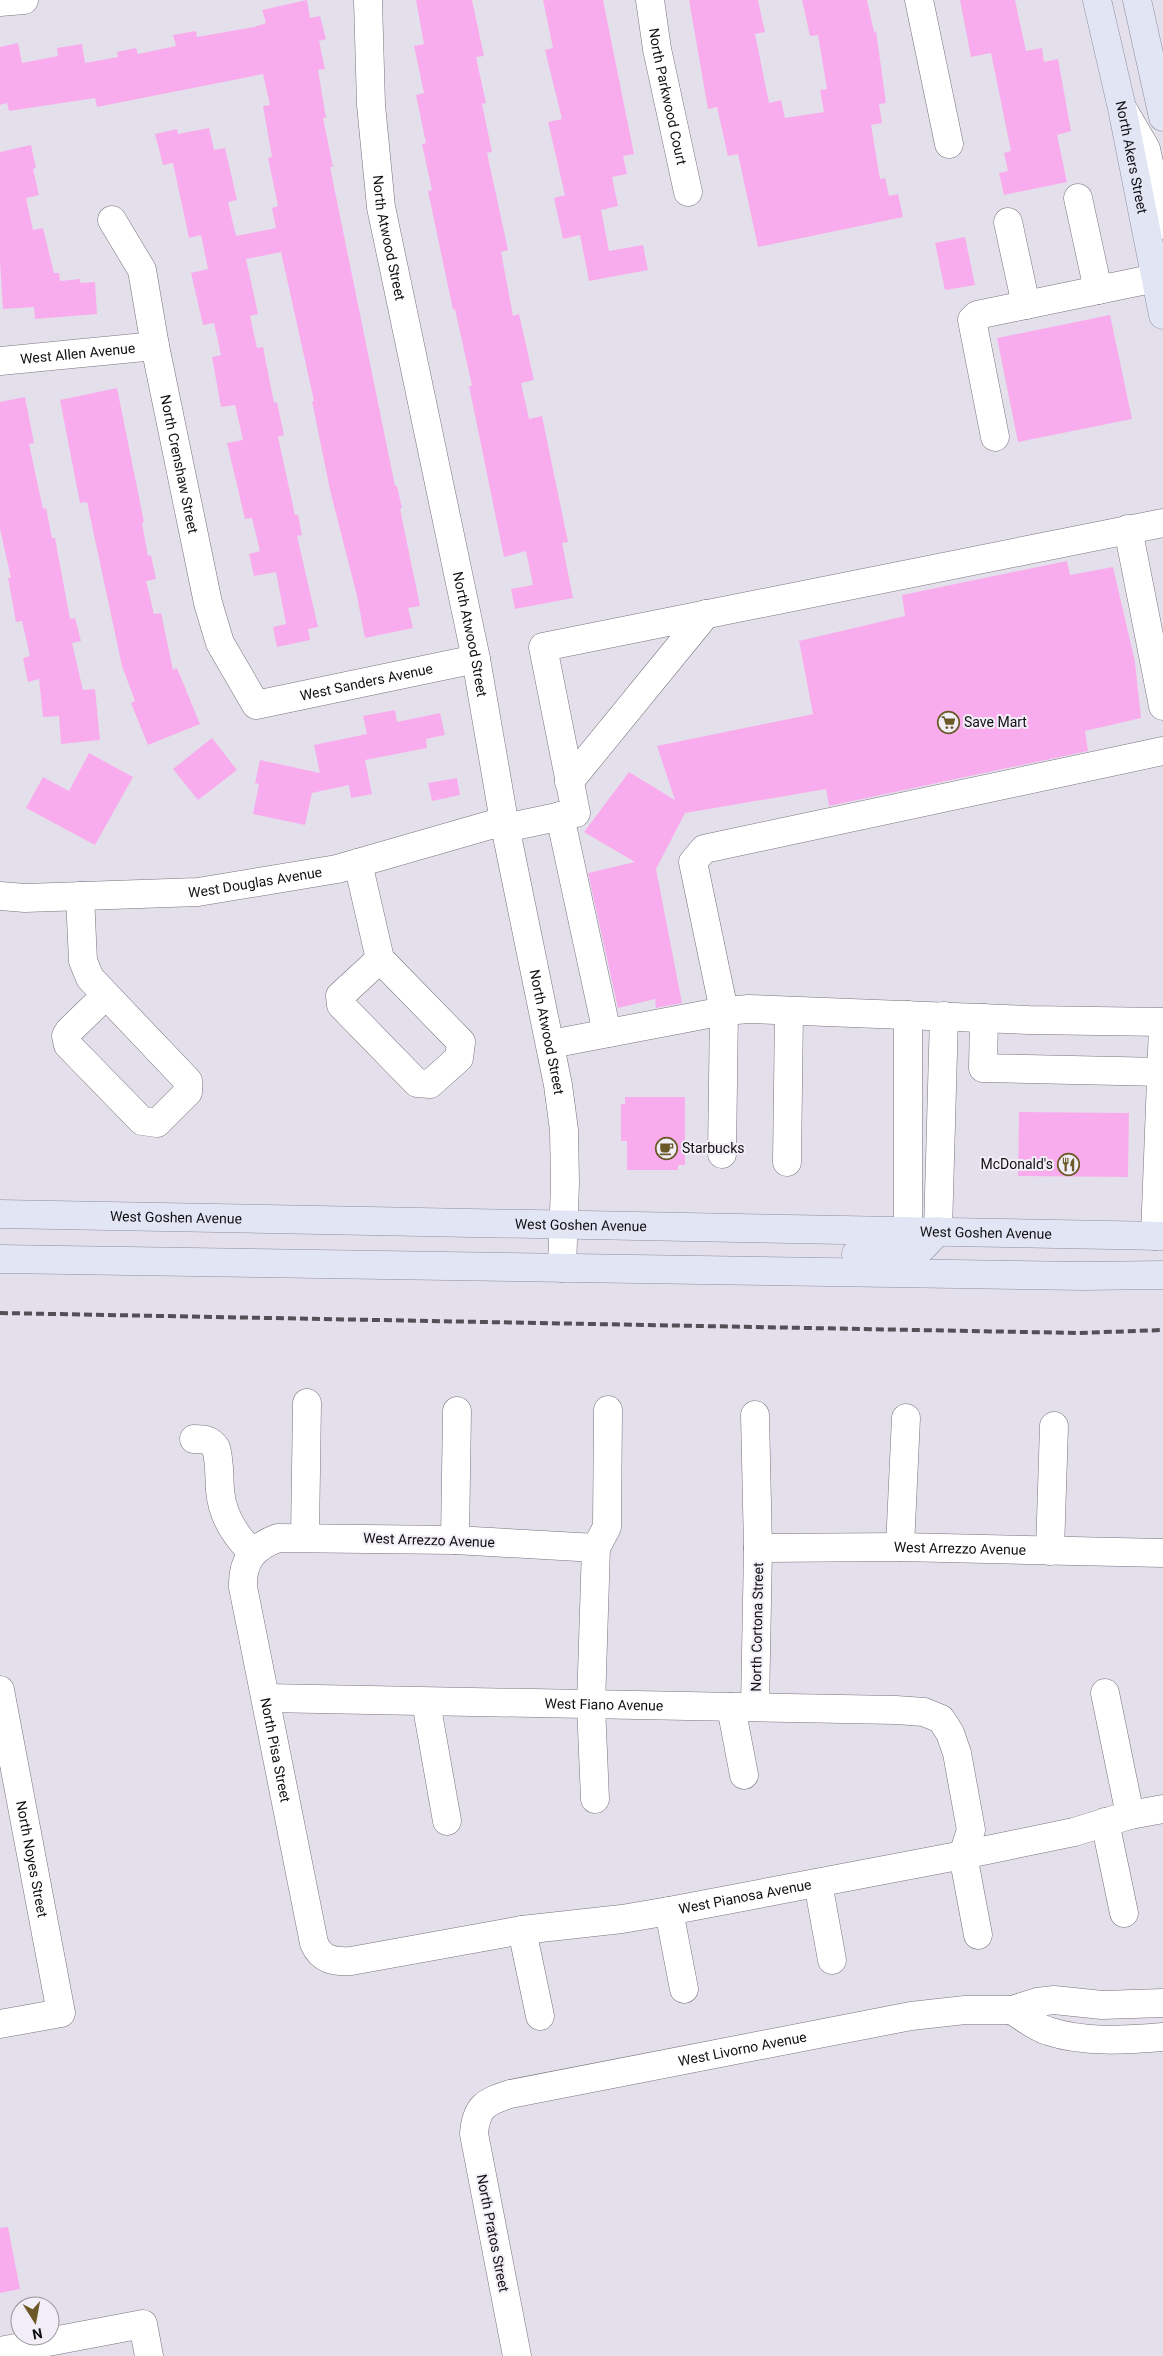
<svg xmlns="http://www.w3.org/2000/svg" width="1163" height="2356" font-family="Roboto,sans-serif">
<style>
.building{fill:#f9aced}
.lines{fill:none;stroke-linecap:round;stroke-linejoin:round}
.minor-casing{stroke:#77737d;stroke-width:29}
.major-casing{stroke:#8b8fa0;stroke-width:29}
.minor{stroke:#fff;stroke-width:28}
.major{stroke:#e1e5f4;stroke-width:28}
.rail{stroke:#525056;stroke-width:4;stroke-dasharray:8 4;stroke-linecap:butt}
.labels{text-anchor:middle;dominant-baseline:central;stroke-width:4;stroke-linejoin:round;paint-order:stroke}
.street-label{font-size:14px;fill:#100f12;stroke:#f2eef8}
.poi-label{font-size:14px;fill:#100f12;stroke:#f2eef8;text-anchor:start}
</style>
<rect width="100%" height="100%" fill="#e4e0eb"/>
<g class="building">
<polygon points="307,0 310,18 320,16 326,39 319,41 325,69 318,70 326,118 323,118 333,167 330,167 395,486 397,486 402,508 400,509 420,606 408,608 413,628 365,638 357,596 330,490 312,401 314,401 281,252 246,259 258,314 250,316 257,348 263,347 274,403 277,402 284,435 278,437 295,515 298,515 302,535 297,536 318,627 308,629 310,640 277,647 273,627 286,624 276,572 254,576 249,554 260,551 252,518 245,519 227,443 243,440 235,405 221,407 212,357 221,355 214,323 203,325 191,273 208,269 201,235 189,238 173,163 163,165 155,134 177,129 178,134 209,128 214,150 225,148 237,200 228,202 236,236 276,228 272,208 278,206 268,158 272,157 263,106 270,105 263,74 97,107 95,98 9,111 7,103 0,105 0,47 18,43 22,63 58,56 57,48 82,44 85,63 118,57 117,52 136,48 138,54 176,46 173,35 196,31 197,37 254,27 266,23 262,10"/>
<polygon points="416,0 472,0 484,56 476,57 486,103 482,104 492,152 487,153 508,250 501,252 513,316 519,314 534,380 521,383 529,419 542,416 568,542 562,543 573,598 515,609 511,589 533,585 526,551 504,557 469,386 472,386 455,309 453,310 428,191 432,190 422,144 426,143 416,95 424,93 414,46 424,44"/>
<polygon points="543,0 603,0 634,154 623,156 627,174 612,177 618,206 601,210 609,251 643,245 648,270 589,281 580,235 563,239 554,198 565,195 548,122 562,119 545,50 553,48"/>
<polygon points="689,0 758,0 765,32 755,34 769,103 781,100 785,118 824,112 820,90 827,89 818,35 810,36 802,0 867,0 874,32 876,31 886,103 879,104 882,123 871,125 880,179 885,178 889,196 898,194 903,217 758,247 738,154 728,156 717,107 708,109"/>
<polygon points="960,0 1015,0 1026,51 1042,48 1044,62 1058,59 1071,131 1057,135 1067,182 1004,195 999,173 1008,171 1004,153 1011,151 991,53 971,57"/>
<polygon points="31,145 36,168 33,169 39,195 26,198 33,230 43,228 54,273 59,273 60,281 80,279 80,283 95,282 97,314 35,319 34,307 3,309 0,262 0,152"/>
<polygon points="965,237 975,285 945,290 935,243"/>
<polygon points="1110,315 1132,419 1018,442 997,338"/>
<polygon points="117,388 144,522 142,523 148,556 151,555 156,579 146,581 154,614 161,613 173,670 177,668 200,724 148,745 131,703 135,701 122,666 87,502 80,503 60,400"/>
<polygon points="25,397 34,443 29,444 43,509 46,508 52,538 55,538 70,619 75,618 81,641 72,643 83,690 95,689 100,740 61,744 59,716 43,717 39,679 28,682 23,658 30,656 22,621 16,622 8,578 11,578 0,529 0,402"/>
<polygon points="1067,561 1070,575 1113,567 1135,662 1141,718 1085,731 1088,751 829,806 826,789 685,813 656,869 682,1003 656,1008 655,999 618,1008 588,873 635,862 584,832 629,772 675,800 657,746 813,714 799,641 905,616 902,595"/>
<polygon points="395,710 397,722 440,713 445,735 426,739 427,748 365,760 372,794 351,798 349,785 312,793 305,825 253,814 259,784 255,783 260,760 320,773 314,745 367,734 363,716"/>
<polygon points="212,738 237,770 198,800 173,769"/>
<polygon points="89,753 133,777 95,845 26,808 43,777 69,791"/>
<polygon points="457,778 460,795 432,801 428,783"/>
<polygon points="625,1097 685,1097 685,1165 678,1165 678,1170 627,1170 627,1141 621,1141 621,1104 625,1104"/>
<polygon points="1019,1112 1129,1113 1128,1177 1018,1176"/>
<polygon points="8,2227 20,2289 0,2293 0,2228"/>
</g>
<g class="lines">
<defs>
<g id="minor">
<path id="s1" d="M368,0L371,105L381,207L476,659L504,821L558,1085L564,1130L565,1183L562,1268"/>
<path id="s2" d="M650,0L657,49L688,192"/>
<polyline points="919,0 949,144"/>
<polyline points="0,2 24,0"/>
<polyline points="1124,111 1146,149 1163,225"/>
<polyline points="1078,198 1098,290"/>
<path id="s3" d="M112,220L142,270L155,346L208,603L220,643L256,705L476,659"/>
<polyline points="1008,222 1026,305"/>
<path id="s4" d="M0,361L155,346"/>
<polyline points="995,437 972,320 977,315 1156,278"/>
<polyline points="1128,529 1163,706"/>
<polyline points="569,782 706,614"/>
<polyline points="560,816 607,1033"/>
<polyline points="505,828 576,813 543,647 1163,523"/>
<polyline points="358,863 380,959 340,996 341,1005 417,1083 430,1084 459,1058 461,1042 380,959"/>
<path id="s5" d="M0,896L25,898L198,892L337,869L504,821"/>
<polyline points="80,896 83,961 90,978 188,1081 188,1092 157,1123 142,1121 68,1045 66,1036 69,1031 106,995"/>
<polyline points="984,1018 983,1068 1163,1072"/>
<polyline points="551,1044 724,1011 749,1009 1029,1020 1163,1022"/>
<polyline points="722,1154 724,1011 693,862 704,849 1163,751"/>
<polyline points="787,1162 789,1011"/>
<polyline points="908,1230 908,1015"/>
<polyline points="938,1231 944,1016"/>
<polyline points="1155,1236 1163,1027"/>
<polyline points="755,1415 758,1548 755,1707"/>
<path d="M194,1439C203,1439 210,1439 216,1448C220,1462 219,1476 220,1490C222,1515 235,1536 253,1553"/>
<polyline points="305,1537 307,1403"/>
<polyline points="455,1540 457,1411"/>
<polyline points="900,1547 906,1418"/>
<path id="s6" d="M596,1548L455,1540L278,1538C253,1547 242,1561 243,1587L314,1943C321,1960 334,1962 351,1961L522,1930L622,1919L669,1911L963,1855L1074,1832L1130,1815L1163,1809"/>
<path id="s7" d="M758,1548L900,1547L1163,1553"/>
<polyline points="1050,1551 1054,1426"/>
<path id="s8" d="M0,1690L61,2013L0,2024"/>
<polyline points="1105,1693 1130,1815"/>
<path id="s9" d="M266,1698L896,1710L924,1712L941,1719L950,1733L957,1753L971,1830L963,1855L978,1935"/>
<polyline points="426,1702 447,1821"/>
<polyline points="731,1707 744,1775"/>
<polyline points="595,1799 591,1705 596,1548 607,1527 608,1410"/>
<polyline points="1105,1822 1124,1913"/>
<polyline points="818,1883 832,1960"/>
<polyline points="669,1911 684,1989"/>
<polyline points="522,1930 540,2016"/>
<path d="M1012,2010C1023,2017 1035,2027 1048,2031C1084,2043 1126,2040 1163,2037"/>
<polyline points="0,2351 143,2324 149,2356"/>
<path id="s10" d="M517,2356L474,2134C476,2107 485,2102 510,2094L911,2016L965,2010H1012L1037,2002L1054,2000L1102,2005L1163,2003"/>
</g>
<g id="major">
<path id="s11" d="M1097,0L1122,108L1163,315"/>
<polyline points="1137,0 1163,117"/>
<path id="s12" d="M0,1214L1163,1236"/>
<polyline points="856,1254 889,1254 922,1248 938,1231"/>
<polyline points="0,1259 1084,1276 1163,1275"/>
</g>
</defs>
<use href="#minor" class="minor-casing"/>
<use href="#major" class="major-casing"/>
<use href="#minor" class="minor"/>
<use href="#major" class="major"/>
<polyline class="rail" points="0,1313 1078,1333 1163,1330"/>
</g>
<defs>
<symbol id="supermarket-ring" viewBox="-11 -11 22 22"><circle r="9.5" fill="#f2eef8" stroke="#6b5a28" stroke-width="1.5"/><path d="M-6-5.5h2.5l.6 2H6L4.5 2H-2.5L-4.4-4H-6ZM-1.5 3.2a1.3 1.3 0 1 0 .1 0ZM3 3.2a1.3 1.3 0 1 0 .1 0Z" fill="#6b5a28"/></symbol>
<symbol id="cafe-ring" viewBox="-11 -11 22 22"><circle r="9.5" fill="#f2eef8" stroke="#6b5a28" stroke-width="1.5"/><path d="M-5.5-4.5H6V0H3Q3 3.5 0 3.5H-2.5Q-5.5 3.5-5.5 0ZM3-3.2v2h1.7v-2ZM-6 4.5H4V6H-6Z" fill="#6b5a28"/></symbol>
<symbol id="restaurant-ring" viewBox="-11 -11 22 22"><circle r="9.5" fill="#f2eef8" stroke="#6b5a28" stroke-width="1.5"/><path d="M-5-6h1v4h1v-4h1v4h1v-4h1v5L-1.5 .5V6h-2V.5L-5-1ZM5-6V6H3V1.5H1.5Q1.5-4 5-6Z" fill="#6b5a28"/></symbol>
</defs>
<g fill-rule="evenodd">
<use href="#supermarket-ring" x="936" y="710" width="25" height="25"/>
<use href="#cafe-ring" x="654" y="1136" width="25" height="25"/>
<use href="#restaurant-ring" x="1056" y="1152" width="25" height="25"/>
</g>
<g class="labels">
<g class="street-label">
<text stroke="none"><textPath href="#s2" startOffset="98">North Parkwood Court</textPath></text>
<text stroke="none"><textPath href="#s11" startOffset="161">North Akers Street</textPath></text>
<text stroke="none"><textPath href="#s1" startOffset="239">North Atwood Street</textPath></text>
<text stroke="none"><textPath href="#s4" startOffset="78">West Allen Avenue</textPath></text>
<text stroke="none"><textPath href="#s3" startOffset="256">North Crenshaw Street</textPath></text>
<text stroke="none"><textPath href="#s1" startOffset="644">North Atwood Street</textPath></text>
<text stroke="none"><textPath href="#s3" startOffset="624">West Sanders Avenue</textPath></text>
<text stroke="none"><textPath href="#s5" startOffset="256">West Douglas Avenue</textPath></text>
<text stroke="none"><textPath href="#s1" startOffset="1049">North Atwood Street</textPath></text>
<text stroke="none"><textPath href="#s12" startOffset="176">West Goshen Avenue</textPath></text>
<text stroke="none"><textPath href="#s12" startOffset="581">West Goshen Avenue</textPath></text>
<text stroke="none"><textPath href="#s12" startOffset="986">West Goshen Avenue</textPath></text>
<text transform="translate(429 1540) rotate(2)">West Arrezzo Avenue</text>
<text stroke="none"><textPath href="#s7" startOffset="202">West Arrezzo Avenue</textPath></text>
<text transform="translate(757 1627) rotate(-89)">North Cortona Street</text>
<text stroke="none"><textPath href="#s9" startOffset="338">West Fiano Avenue</textPath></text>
<text stroke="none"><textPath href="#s6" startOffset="550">North Pisa Street</textPath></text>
<text stroke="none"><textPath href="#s8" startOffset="172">North Noyes Street</textPath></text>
<text stroke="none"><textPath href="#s6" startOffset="1191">West Pianosa Avenue</textPath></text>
<text stroke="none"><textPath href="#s10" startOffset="522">West Livorno Avenue</textPath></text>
<text transform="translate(493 2233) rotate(79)">North Pratos Street</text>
</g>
<g class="poi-label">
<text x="964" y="722">Save Mart</text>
<text x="682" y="1148">Starbucks</text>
<text x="1053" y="1164" text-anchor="end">McDonald's</text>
</g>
</g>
<g transform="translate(35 2321) rotate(169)"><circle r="24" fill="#f2eef8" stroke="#98959c"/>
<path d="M0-4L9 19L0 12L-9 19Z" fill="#6b5a28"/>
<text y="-8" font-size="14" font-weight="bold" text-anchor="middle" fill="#100f12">N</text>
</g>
</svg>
